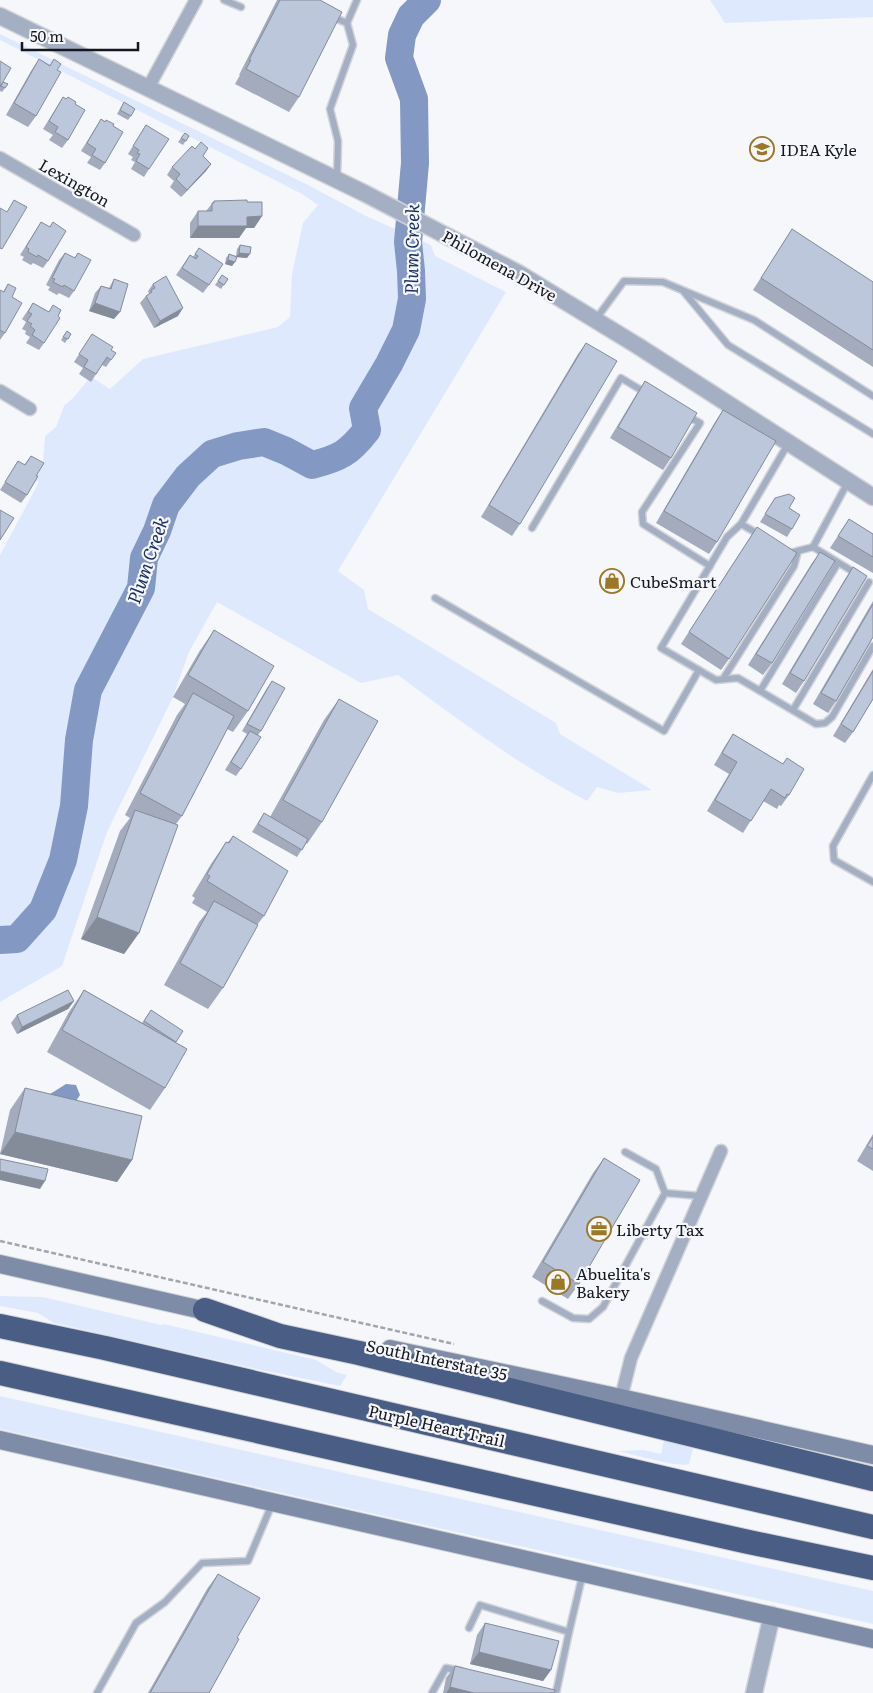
<svg xmlns="http://www.w3.org/2000/svg" width="873" height="1693" font-family="Literata,serif">
<style>
.green{fill:#dfe9fe}
.water{fill:#8398c2}
.lines{fill:none;stroke-linecap:round;stroke-linejoin:round}
.river{stroke:#8398c2;stroke-width:28}
.service-casing{stroke:#d1d3d8;stroke-width:9}
.minor-casing{stroke:#d1d3d8;stroke-width:15}
.tertiary-casing{stroke:#d1d3d8;stroke-width:19}
.secondary-casing{stroke:#d1d3d8;stroke-width:20}
.motorway-casing{stroke:#d1d3d8;stroke-width:26}
.path{stroke:#a3a5aa;stroke-width:2.5;stroke-dasharray:5 2.5;stroke-linecap:butt}
.service{stroke:#a5afc3;stroke-width:6}
.minor{stroke:#a5afc3;stroke-width:12}
.tertiary{stroke:#a5afc3;stroke-width:16}
.secondary{stroke:#7e8ca8;stroke-width:18}
.motorway{stroke:#4a5d84;stroke-width:24}
.wall{fill:#a3abbc}
.shaded-wall{fill:#848b99}
.building{fill:#bdc7db;stroke:#848b99}
.labels{text-anchor:middle;dominant-baseline:central;stroke-width:4.5;stroke-linejoin:round;paint-order:stroke}
.poi-label{font-size:16px;fill:#14171e;stroke:#f5f7fb;text-anchor:start}
.street-label{font-size:16px;fill:#14171e;stroke:#f5f7fb}
.water-label{font-size:18px;font-style:italic;fill:#1a3065;stroke:#f5f7fb}
</style>
<rect width="100%" height="100%" fill="#f5f7fb"/>
<g class="green">
<polygon points="710,0 873,0 873,17 725,23"/>
<path d="M0,34L308,185L366,216L431,245L435,256L506,292L338,571L364,590L368,609L556,723L560,734L652,790L618,793L597,787L587,801C520,766 458,720 398,675L361,683L217,602L189,652L173,697L107,832L62,966L0,1002V555L39,482L35,480L43,461L45,436L56,427L64,406L74,397L88,380L91,382L93,378L110,389L143,359L278,327L290,317L292,274L303,223L318,205L302,194L0,40Z"/>
<polygon points="0,1296 43,1297 161,1325 164,1324 316,1360 338,1373 347,1375 340,1386 252,1368 54,1323 38,1313 0,1306"/>
<polygon points="0,1396 873,1591 873,1624 379,1515 0,1429"/>
<path d="M664,1440L693,1449L689,1464C677,1468 633,1454 618,1451L644,1450L661,1454Z"/>
</g>
<polygon class="water" points="66,1084 76,1085 80,1095 76,1101 47,1096"/>
<g class="lines">
<path class="river" d="M0,940L17,939L43,910L63,860L74,806L79,740L88,690L141,588L144,558L157,531L166,505L188,476L212,454L238,446L264,442L286,451L312,465C340,458 349,453 367,430L363,408L389,364L406,330L412,299L411,271L408,242L415,163L414,99L399,58L402,35L411,16L427,0"/>
<defs>
<g id="service">
<polyline points="224,0 241,7"/>
<polyline points="330,16 347,23 353,45 330,109 338,141 337,179"/>
<polyline points="347,23 357,0"/>
<polyline points="684,292 728,345 873,434"/>
<polyline points="596,319 624,281 663,282 754,320 873,396"/>
<polyline points="687,416 700,423 642,512 643,524 710,566"/>
<polyline points="848,482 813,547 857,574"/>
<polyline points="741,524 727,537 661,648 716,680 738,678 816,724 825,723 832,717 873,646"/>
<polyline points="532,528 621,378 646,393"/>
<polyline points="760,535 741,524 788,444"/>
<polyline points="788,552 790,553 813,547"/>
<polyline points="435,598 664,731 699,670"/>
<polyline points="723,679 794,566 798,551"/>
<polyline points="760,691 838,563"/>
<polyline points="793,710 869,582"/>
<polyline points="873,775 833,846 834,860 873,882"/>
<polyline points="625,1152 656,1169 665,1193"/>
<polyline points="542,1301 573,1318 589,1319 603,1307 665,1193 701,1196"/>
<polyline points="469,1628 480,1605 569,1632 583,1573"/>
<polyline points="97,1693 136,1623 165,1602 202,1563 248,1561 272,1504"/>
<polyline points="432,1693 446,1668 461,1671"/>
<polyline points="556,1693 569,1632"/>
</g>
<g id="minor">
<polyline points="148,88 196,0"/>
<polyline points="0,158 134,235"/>
<polyline points="0,391 30,409"/>
<polyline points="621,1398 631,1358 721,1151"/>
</g>
<g id="tertiary">
<polyline points="0,16 364,193 520,274 638,346 873,497"/>
<polyline points="754,1693 772,1615"/>
</g>
<g id="secondary">
<polyline points="0,1264 215,1313"/>
<polyline points="390,1349 621,1398 873,1455"/>
<polyline points="0,1440 873,1639"/>
</g>
<g id="motorway">
<polyline points="205,1310 280,1336 359,1353 873,1479"/>
<polyline points="0,1326 105,1348 873,1527"/>
<polyline points="0,1373 744,1541 873,1568"/>
</g>
</defs>
<use href="#service" class="service-casing"/>
<use href="#minor" class="minor-casing"/>
<use href="#tertiary" class="tertiary-casing"/>
<use href="#secondary" class="secondary-casing"/>
<use href="#motorway" class="motorway-casing"/>
<polyline class="path" points="0,1241 454,1344"/>
<use href="#service" class="service"/>
<use href="#minor" class="minor"/>
<use href="#tertiary" class="tertiary"/>
<use href="#secondary" class="secondary"/>
<use href="#motorway" class="motorway"/>
</g>
<g class="wall">
<polygon points="277,0 320,0 299,97 289,112 235,84 240,75 239,75"/>
<polygon points="39,59 50,65 54,59 57,70 36,116 28,127 6,115 31,71"/>
<polygon points="3,82 8,84 2,92 0,91 0,87"/>
<polygon points="63,97 75,104 68,140 62,148 49,140 53,135 43,129"/>
<polygon points="124,102 131,116 128,120 117,114"/>
<polygon points="101,119 113,126 105,163 100,170 87,163 91,157 81,151"/>
<polygon points="146,125 149,169 144,177 131,169 135,162 131,160 133,157 128,154"/>
<polygon points="185,133 189,136 183,145 178,142"/>
<polygon points="203,156 211,164 206,171 181,197 170,187 174,181 167,175 172,167"/>
<polygon points="214,201 247,202 262,216 254,228 246,228 239,238 190,238 190,223 198,211 206,211"/>
<polygon points="41,222 49,227 53,222 48,261 43,268 33,263 31,265 22,260 24,257 20,255"/>
<polygon points="792,229 873,282 873,367 753,290"/>
<polygon points="240,245 247,258 237,257 232,266 225,264 226,258 229,254 236,256 237,249"/>
<polygon points="199,248 209,285 203,293 176,275 190,255 193,257"/>
<polygon points="65,253 74,258 78,253 74,291 69,298 59,293 57,295 48,290 50,287 46,285 59,260"/>
<polygon points="222,275 228,279 221,289 215,285"/>
<polygon points="114,279 114,319 89,311 95,293 101,286 109,288"/>
<polygon points="8,284 12,297 5,333 0,340 0,291 3,292"/>
<polygon points="153,284 178,316 154,328 140,303 146,296 149,294 148,291"/>
<polygon points="33,303 49,312 53,305 44,343 39,350 26,343 30,337 25,334 26,331 22,329 26,322 22,319"/>
<polygon points="67,331 71,334 65,343 61,340"/>
<polygon points="92,334 111,350 111,360 106,367 102,365 91,382 79,374 83,368 74,362"/>
<polygon points="586,343 520,524 512,536 481,517 578,354"/>
<polygon points="645,381 671,458 663,470 610,438 637,393"/>
<polygon points="723,410 717,542 709,554 656,523 715,422"/>
<polygon points="31,456 36,476 27,495 21,503 0,490 18,461 24,465"/>
<polygon points="775,498 789,508 792,529 787,537 760,522"/>
<polygon points="849,519 873,534 873,573 830,548"/>
<polygon points="757,527 729,659 721,670 681,644"/>
<polygon points="820,552 772,663 763,675 748,665 812,563"/>
<polygon points="853,567 804,681 796,693 782,684 845,579"/>
<polygon points="873,601 873,637 836,701 828,713 813,704"/>
<polygon points="214,630 248,711 233,732 227,729 182,816 176,824 139,933 124,954 81,939 120,831 130,818 125,815 177,715 185,704 173,697 199,652"/>
<polygon points="873,669 873,699 853,732 845,743 833,736"/>
<polygon points="272,681 261,731 258,735 241,769 236,776 225,770 247,734 242,731 267,688"/>
<polygon points="339,699 322,822 307,844 306,843 297,857 252,832 264,813 270,817 324,720"/>
<polygon points="733,734 783,764 787,758 789,795 781,806 779,805 777,809 763,801 743,833 707,811 729,774 714,765 725,746"/>
<polygon points="233,836 264,916 257,925 223,988 208,1009 164,985 199,922 207,912 192,903 195,898 192,896 211,864 226,842 228,842"/>
<polygon points="84,990 142,1023 151,1010 175,1042 165,1088 150,1110 47,1052 69,1012"/>
<polygon points="74,1001 68,1009 17,1034 11,1023 17,1015"/>
<polygon points="25,1088 132,1160 117,1182 0,1154 10,1110"/>
<polygon points="873,1134 873,1171 857,1161"/>
<polygon points="604,1158 579,1284 568,1299 532,1277 593,1173"/>
<polygon points="218,1574 237,1638 209,1693 148,1693 207,1589"/>
<polygon points="485,1623 551,1670 543,1681 470,1664 477,1635"/>
<polygon points="455,1666 554,1693 443,1693 446,1678"/>
</g>
<g class="shaded-wall">
<polygon points="211,164 206,171 181,197 187,190"/>
<polygon points="262,216 254,228 246,228 239,238 190,238 198,226 247,217"/>
<polygon points="239,253 250,254 247,258 236,257"/>
<polygon points="228,260 235,262 232,266 225,264"/>
<polygon points="95,303 120,312 114,319 89,311"/>
<polygon points="183,308 178,316 154,328 160,321"/>
<polygon points="97,917 139,933 124,954 81,939"/>
<polygon points="74,1001 68,1009 17,1034 22,1027"/>
<polygon points="15,1132 132,1160 117,1182 0,1154"/>
<polygon points="0,1171 45,1181 40,1189 0,1180"/>
<polygon points="479,1652 551,1670 543,1681 470,1664"/>
<polygon points="450,1687 474,1693 446,1693"/>
</g>
<g class="building">
<polygon points="280,0 320,0 342,12 299,97 246,69 251,60 249,60"/>
<polygon points="39,59 50,66 54,59 61,64 57,70 61,72 36,116 14,103"/>
<polygon points="0,61 11,68 0,87"/>
<polygon points="3,82 8,84 5,88 1,86"/>
<polygon points="63,97 66,99 68,97 76,102 75,104 85,110 68,140 55,132 58,127 49,121"/>
<polygon points="124,102 135,109 131,116 120,110"/>
<polygon points="101,119 105,122 106,120 114,124 113,126 123,132 105,163 92,155 96,149 87,143"/>
<polygon points="146,125 169,139 149,169 136,161 140,154 137,153 139,150 133,146"/>
<polygon points="185,133 189,136 186,141 181,138"/>
<polygon points="201,142 208,148 203,156 211,164 187,190 176,179 180,174 172,167 192,146 195,149"/>
<polygon points="14,200 27,207 2,249 0,248 0,208 7,212"/>
<polygon points="247,200 247,202 262,202 262,216 247,217 247,226 198,226 198,211 212,211 212,203 214,203 214,201"/>
<polygon points="41,222 50,227 53,222 66,231 48,261 38,255 37,257 28,252 29,249 26,247"/>
<polygon points="792,229 873,282 873,350 761,278"/>
<polygon points="240,245 251,247 250,254 239,253"/>
<polygon points="199,248 223,264 209,285 182,268 190,255 196,259 198,256 195,254"/>
<polygon points="65,253 75,258 78,253 91,260 74,291 64,285 63,287 53,282 55,279 52,278"/>
<polygon points="229,254 237,257 235,262 228,260"/>
<polygon points="222,275 228,279 224,285 218,281"/>
<polygon points="166,276 183,308 160,321 146,296 152,292 151,290 155,288 153,284"/>
<polygon points="114,279 128,284 120,312 95,303 101,286 111,289"/>
<polygon points="8,284 16,288 12,297 22,303 5,333 0,330 0,290 4,292"/>
<polygon points="33,303 49,312 53,305 61,310 58,316 60,318 44,343 32,335 35,330 30,326 32,324 27,321 32,314 28,312"/>
<polygon points="67,331 71,334 68,339 63,337"/>
<polygon points="92,334 113,347 111,350 116,353 111,360 107,357 96,374 84,367 88,360 79,354"/>
<polygon points="586,343 617,361 520,524 489,505"/>
<polygon points="645,381 697,413 671,458 618,427"/>
<polygon points="723,410 776,441 717,542 664,511"/>
<polygon points="31,456 44,463 36,476 38,476 27,495 5,482 18,461 25,465"/>
<polygon points="789,494 795,498 789,508 800,515 792,529 765,514 775,498"/>
<polygon points="0,510 14,518 0,540"/>
<polygon points="849,519 873,534 873,557 838,536"/>
<polygon points="757,527 797,553 729,659 689,632"/>
<polygon points="820,552 835,561 772,663 756,654"/>
<polygon points="853,567 867,576 804,681 790,673"/>
<polygon points="873,604 873,637 836,701 821,693"/>
<polygon points="214,630 274,666 248,711 188,675"/>
<polygon points="873,671 873,699 853,732 841,724"/>
<polygon points="272,681 285,688 261,731 247,724"/>
<polygon points="193,693 234,716 182,816 140,793"/>
<polygon points="339,699 378,721 322,822 283,800"/>
<polygon points="250,731 261,737 241,769 231,762"/>
<polygon points="733,734 783,764 787,758 804,769 789,795 787,794 785,798 771,789 751,821 715,800 737,762 722,753"/>
<polygon points="135,810 178,825 139,933 97,917"/>
<polygon points="264,813 308,839 302,850 258,824"/>
<polygon points="233,836 288,871 264,916 207,881 210,876 207,874 226,842 229,843"/>
<polygon points="214,901 258,925 223,988 180,963"/>
<polygon points="68,990 74,1001 22,1027 17,1015"/>
<polygon points="84,990 187,1049 165,1088 62,1030"/>
<polygon points="151,1010 183,1031 176,1042 144,1021"/>
<polygon points="25,1088 142,1116 132,1160 15,1132"/>
<polygon points="873,1137 873,1149 867,1146"/>
<polygon points="604,1158 640,1180 579,1284 543,1262"/>
<polygon points="0,1159 48,1169 45,1181 0,1171"/>
<polygon points="218,1574 260,1598 237,1638 239,1639 209,1693 150,1693"/>
<polygon points="485,1623 559,1641 551,1670 479,1652"/>
<polygon points="455,1666 555,1690 554,1693 474,1693 450,1687"/>
</g>
<defs>
<symbol id="school-ring" viewBox="-11 -11 22 22"><circle r="9.5" fill="#f5f7fb" stroke="#9c7824" stroke-width="1.5"/><path d="M0-5L7-2L0 1L-7-2ZM-4 1L0 2.5L4 1V4Q0 6-4 4Z" fill="#9c7824"/></symbol>
<symbol id="shop-ring" viewBox="-11 -11 22 22"><circle r="9.5" fill="#f5f7fb" stroke="#9c7824" stroke-width="1.5"/><path d="M-5-2.5h2.3a2.7 3.5 0 0 1 5.4 0H5L5.5 6h-11ZM-1.5-2.5h3a1.5 2.3 0 0 0-3 0Z" fill="#9c7824"/></symbol>
<symbol id="office-ring" viewBox="-11 -11 22 22"><circle r="9.5" fill="#f5f7fb" stroke="#9c7824" stroke-width="1.5"/><path d="M-6-3h4V-5.5h4V-3h4V5H-6ZM-1-4.5V-3h2v-1.5ZM-6 0V1H6V0Z" fill="#9c7824"/></symbol>
</defs>
<g fill-rule="evenodd">
<use href="#school-ring" x="748" y="135" width="28" height="28"/>
<use href="#shop-ring" x="598" y="567" width="28" height="28"/>
<use href="#office-ring" x="585" y="1215" width="28" height="28"/>
<use href="#shop-ring" x="544" y="1268" width="28" height="28"/>
</g>
<g class="labels">
<g class="poi-label">
<text x="780" y="149">IDEA Kyle</text>
<text x="630" y="581">CubeSmart</text>
<text x="616" y="1229">Liberty Tax</text>
<text x="576" y="1273">Abuelita's<tspan x="576" dy="18">Bakery</tspan></text>
</g>
<g class="street-label">
<text transform="translate(75 182) rotate(30)">Lexington</text>
<text transform="translate(500 265) rotate(29)">Philomena Drive</text>
<text transform="translate(437 1359) rotate(12)">South Interstate 35</text>
<text transform="translate(437 1425) rotate(13)">Purple Heart Trail</text>
</g>
<g class="water-label">
<text transform="translate(411 249) rotate(-89)">Plum Creek</text>
<text transform="translate(147 560) rotate(-71)">Plum Creek</text>
</g>
</g>
<path d="M22 42v8h116v-8" fill="none" stroke="#14171e" stroke-width="2.5"/>
<text x="30" y="42" font-size="15" fill="#14171e" stroke="#f5f7fb" stroke-width="4" paint-order="stroke">50 m</text>
</svg>
